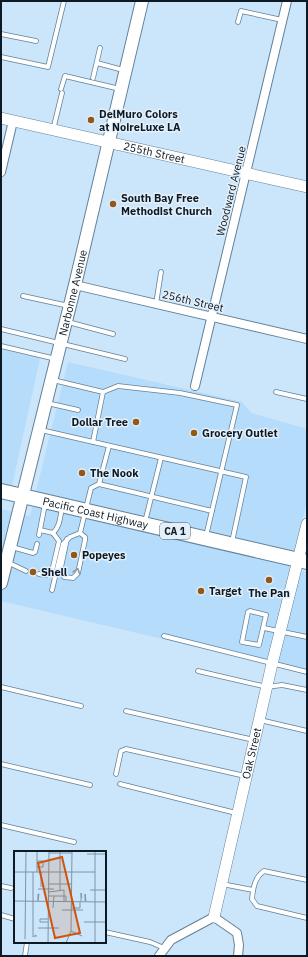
<svg xmlns="http://www.w3.org/2000/svg" width="308" height="957" font-family="'IBM Plex Sans',sans-serif">
<style>
.built{fill:#b5dcfb}
.lines{fill:none;stroke-linecap:round;stroke-linejoin:round}
.service-casing{stroke:#638198;stroke-width:5.5}
.minor-casing{stroke:#638198;stroke-width:10}
.tertiary-casing{stroke:#638198;stroke-width:12}
.secondary-casing{stroke:#638198;stroke-width:14}
.trunk-casing{stroke:#638198;stroke-width:16}
.service{stroke:#fff;stroke-width:4}
.minor{stroke:#fff;stroke-width:8}
.tertiary{stroke:#fff;stroke-width:11}
.secondary{stroke:#fff;stroke-width:12}
.trunk{stroke:#fff;stroke-width:14}
.oneway{stroke:#93989c}
.poi-dot{fill:#935818;stroke:#e3f0fb;stroke-width:1.5}
.labels{text-anchor:middle;dominant-baseline:central;stroke-width:3;stroke-linejoin:round;paint-order:stroke}
.shield{fill:#e3f0fb;stroke:#4e5a64;stroke-width:1}
.shield-label{font-size:10px;font-weight:bold;fill:#0e1a23}
.poi-label{font-size:11px;font-weight:bold;fill:#0e1a23;stroke:#e3f0fb;text-anchor:start}
.street-label{font-size:11px;fill:#0e1a23;stroke:#e3f0fb}
.inset-road{fill:none;stroke:#7f94a4;stroke-width:1}
.view{fill:#d2530e;fill-opacity:0.15;stroke:#d2530e;stroke-width:2}
.inset-edge{fill:none;stroke:#0e1a23;stroke-width:2}
</style>
<rect width="100%" height="100%" fill="#cbe5fa"/>
<g class="built">
<polygon points="1,349 40,358 12,486 1,484"/>
<polygon points="68,362 242,402 251,413 307,429 307,502 290,568 307,572 307,673 1,601 1,509 30,516"/>
</g>
<g class="lines">
<defs>
<g id="service">
<polyline points="238,22 241,11 282,20"/>
<polyline points="1,34 36,41"/>
<polyline points="1,57 48,67 64,1"/>
<polyline points="97,63 123,70"/>
<polyline points="93,78 100,48"/>
<polyline points="61,89 65,76 120,89"/>
<polyline points="53,130 62,93"/>
<polyline points="23,296 69,306"/>
<polyline points="156,304 161,272"/>
<polyline points="68,322 113,334"/>
<polyline points="1,329 125,359"/>
<polyline points="1,346 56,359"/>
<polyline points="53,380 103,392 118,386 180,393 237,405 206,536"/>
<polyline points="276,392 307,399"/>
<polyline points="47,403 78,410"/>
<polyline points="41,430 246,477 232,542"/>
<polyline points="93,442 103,392"/>
<polyline points="99,484 212,511"/>
<polyline points="145,522 161,458"/>
<path d="M40,530L53,533C60,527 60,517 62,508"/>
<polyline points="80,533 91,488 99,484 109,446"/>
<polyline points="39,535 45,504"/>
<polyline points="67,539 60,572 64,577 73,578 78,573 85,540 85,537 80,533"/>
<polyline points="12,547 33,553 35,552 37,544"/>
<polyline points="7,562 26,571"/>
<path d="M39,574C45,575 48,576 52,571L59,541L53,533"/>
<polyline points="52,590 63,544 70,537 80,533"/>
<polygon points="250,611 266,615 259,645 242,642 248,612"/>
<polyline points="264,628 307,637"/>
<polyline points="164,636 307,672"/>
<polyline points="198,671 267,687 282,685 307,690"/>
<polyline points="1,687 81,706"/>
<polyline points="126,711 254,740"/>
<polyline points="260,720 307,731"/>
<polyline points="1,764 90,785"/>
<polyline points="116,774 121,751 126,749 245,776"/>
<polyline points="120,784 236,813"/>
<polyline points="1,825 74,842"/>
<path d="M307,880L264,871C255,877 253,888 252,899L257,906L307,918"/>
<polyline points="222,884 253,890"/>
<polyline points="1,886 11,888"/>
<polyline points="1,915 15,919"/>
<polyline points="105,932 150,942 164,948"/>
<polyline points="25,956 27,942"/>
</g>
<g id="minor">
<polyline points="1,172 13,121"/>
<polyline points="75,285 307,339"/>
<polyline points="195,386 287,1"/>
<polyline points="159,956 171,940 214,917 237,933 239,945 238,956"/>
</g>
<g id="tertiary">
<path id="s1" d="M1,118L307,187"/>
<path id="s2" d="M214,917L272,664L307,524"/>
</g>
<g id="secondary">
<path id="s3" d="M1,583L75,285L142,1"/>
</g>
<g id="trunk">
<path id="s4" d="M1,491L307,562"/>
</g>
</defs>
<use href="#service" class="service-casing"/>
<use href="#minor" class="minor-casing"/>
<use href="#tertiary" class="tertiary-casing"/>
<use href="#secondary" class="secondary-casing"/>
<use href="#trunk" class="trunk-casing"/>
<use href="#service" class="service"/>
<use href="#minor" class="minor"/>
<use href="#tertiary" class="tertiary"/>
<use href="#secondary" class="secondary"/>
<use href="#trunk" class="trunk"/>
</g>
<defs><path id="oneway-chevron" d="M-2-3.5L2.5 0L-2 3.5" fill="none" stroke-width="1.6" stroke-linecap="round" stroke-linejoin="round"/></defs>
<use class="oneway" href="#oneway-chevron" transform="translate(77 571) rotate(-72)"/>
<g class="poi-dot">
<circle cx="91" cy="120" r="4"/>
<circle cx="113" cy="204" r="4"/>
<circle cx="136" cy="422" r="4"/>
<circle cx="194" cy="433" r="4"/>
<circle cx="82" cy="473" r="4"/>
<circle cx="74" cy="555" r="4"/>
<circle cx="33" cy="572" r="4"/>
<circle cx="269" cy="580" r="4"/>
<circle cx="201" cy="591" r="4"/>
</g>
<g class="labels">
<rect class="shield" x="160" y="523" width="30" height="16" rx="3"/>
<g class="shield-label">
<text x="175" y="531">CA 1</text>
</g>
<g class="poi-label">
<text x="99" y="114">DelMuro Colors<tspan x="99" dy="13">at NoireLuxe LA</tspan></text>
<text x="121" y="198">South Bay Free<tspan x="121" dy="13">Methodist Church</tspan></text>
<text x="128" y="422" text-anchor="end">Dollar Tree</text>
<text x="202" y="433">Grocery Outlet</text>
<text x="90" y="473">The Nook</text>
<text x="82" y="555">Popeyes</text>
<text x="41" y="572">Shell</text>
<text x="209" y="591">Target</text>
<text x="269" y="593" text-anchor="middle">The Pan</text>
</g>
<g class="street-label">
<text stroke="none"><textPath href="#s1" startOffset="157">255th Street</textPath></text>
<text transform="translate(231 191) rotate(-76)">Woodward Avenue</text>
<text stroke="none"><textPath href="#s3" startOffset="299">Narbonne Avenue</textPath></text>
<text transform="translate(193 301) rotate(13)">256th Street</text>
<text stroke="none"><textPath href="#s4" startOffset="97">Pacific Coast Highway</textPath></text>
<text stroke="none"><textPath href="#s2" startOffset="168">Oak Street</textPath></text>
</g>
</g>
<g transform="translate(14 851)">
<rect width="92" height="92" fill="#cbe5fa"/>
<path class="inset-road" d="M35,2H58M73,3H92M23,16H29V10H23M0,21H81M19,21V86L22,84V86M23,21V0M35,33H58M27,36V21M24,38H40M46,39V0M76,39H92M35,41L50,39V50M35,45H52V50M0,50L92,51M24,50V43H25L24,49M67,50V42L68,47M71,50V43L72,50M39,57L40,45M57,57H66V51M48,59H69M34,68H26V71H34M70,71H92M24,77H45M57,80L68,85M11,88L12,0M34,92L35,0M52,92L57,80L58,0M81,92V0"/>
<path class="view" d="M48,6L66,82L41,87L24,12Z"/>
<rect width="92" height="92" class="inset-edge"/>
</g>
<rect width="308" height="957" fill="none" stroke="#0e1a23" stroke-width="4"/>
</svg>
